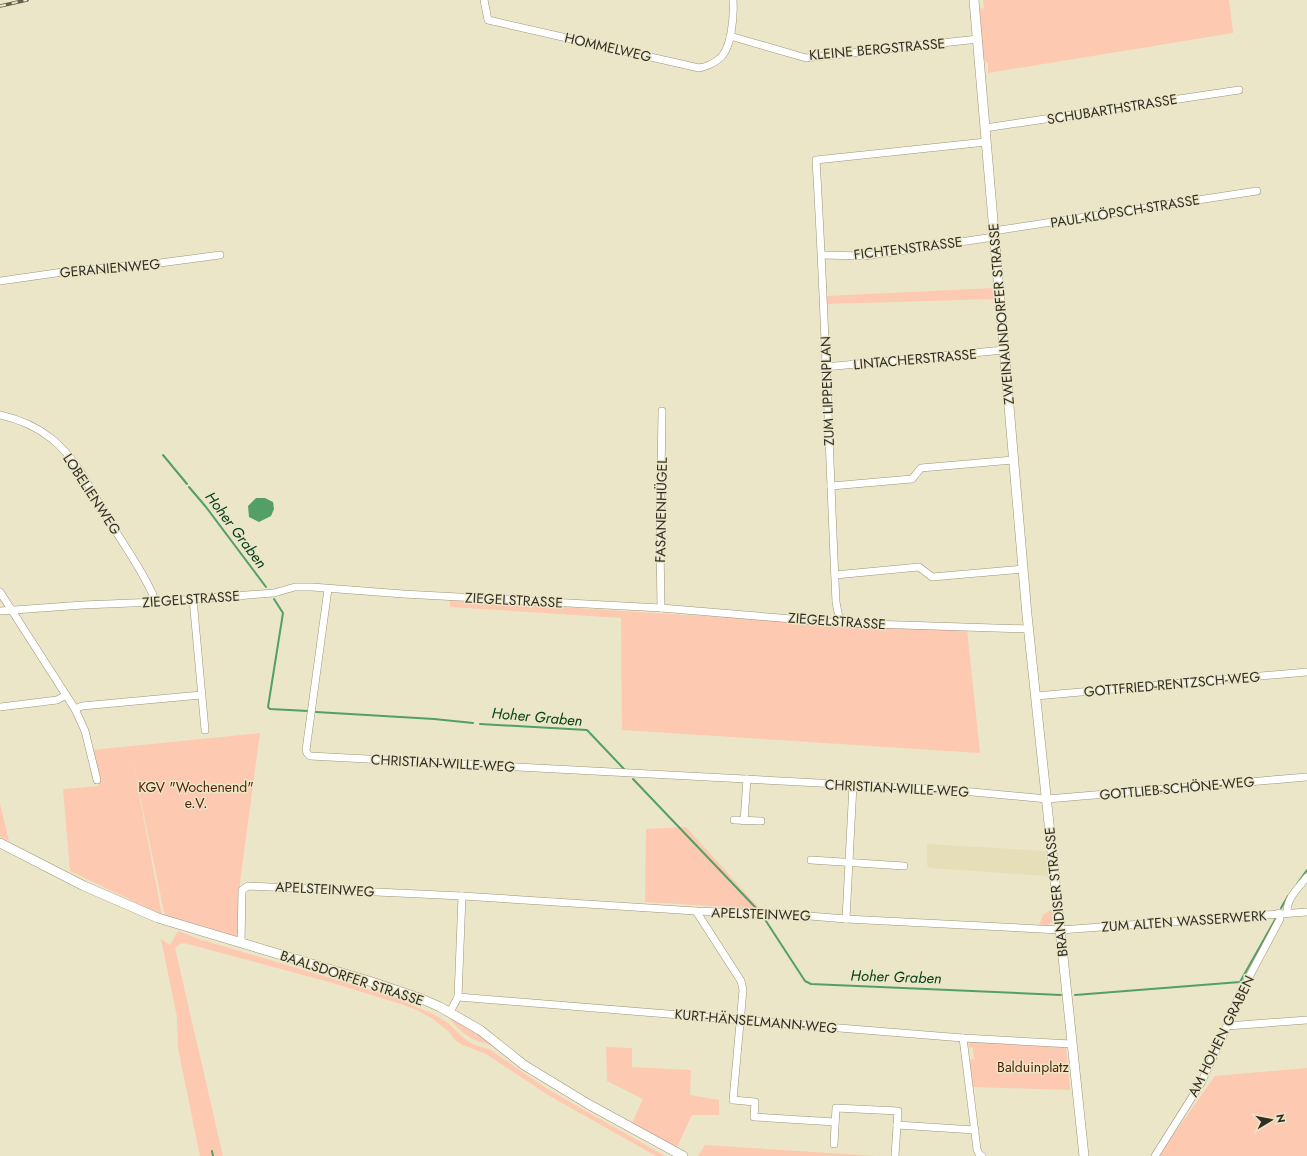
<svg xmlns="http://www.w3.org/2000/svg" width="1307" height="1156" font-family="Jost,sans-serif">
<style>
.built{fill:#e5deb8}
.green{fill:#fdc9b1}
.water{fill:#539f67}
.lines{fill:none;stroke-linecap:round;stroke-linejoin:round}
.stream{stroke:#539f67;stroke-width:2}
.street-casing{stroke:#9b9579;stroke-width:8}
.secondary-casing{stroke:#9b9579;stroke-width:10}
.street{stroke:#fff;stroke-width:7}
.secondary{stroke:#fff;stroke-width:9}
.rail-casing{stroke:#63604f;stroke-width:3.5}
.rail{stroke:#ece6c8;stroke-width:2;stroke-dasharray:6;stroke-linecap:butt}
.labels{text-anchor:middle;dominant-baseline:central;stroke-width:3;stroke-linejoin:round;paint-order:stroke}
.street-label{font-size:14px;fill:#312f23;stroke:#ece6c8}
.park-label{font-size:14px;fill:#511d00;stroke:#ece6c8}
.water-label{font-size:15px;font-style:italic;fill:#05411c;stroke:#ece6c8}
</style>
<rect width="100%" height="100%" fill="#ece6c8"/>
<polygon class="built" points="927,844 1046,851 1048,876 929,868 927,865"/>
<g class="green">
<polygon points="983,0 1229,0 1233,33 988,73 988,64 983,58 979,9 984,8"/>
<polygon points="994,288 995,299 826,304 826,296"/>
<polygon points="450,599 621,611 925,629 967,630 980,753 622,730 621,618 450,607"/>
<polygon points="260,733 240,882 240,934 236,938 165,917 131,752 162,915 70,871 63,789 99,786 92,750"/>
<polygon points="0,803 9,841 0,836"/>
<polygon points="686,827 760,909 645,902 646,829"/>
<polygon points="1052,909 1053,921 1048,925 1039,925 1043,915"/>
<polygon points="178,931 199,939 394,997 435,1015 448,1023 465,1039 474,1045 489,1049 549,1090 665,1156 656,1156 548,1095 486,1054 463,1045 456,1041 448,1031 433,1019 417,1010 401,1004 329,982 184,943 180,944 175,948 223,1156 200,1156 178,1048 177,1017 161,939 170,945"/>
<path d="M450,1019H452L473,1031L493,1046C473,1040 463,1036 450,1019Z"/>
<polygon points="971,1041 1066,1046 1070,1090 972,1087 969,1060 974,1059 973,1048 968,1047 969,1043"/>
<polygon points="606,1047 632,1048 632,1067 691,1070 690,1095 719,1100 719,1115 692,1115 677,1147 632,1123 643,1099 607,1081"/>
<polygon points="1307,1068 1307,1156 1158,1156 1215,1076"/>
<polygon points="705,1145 877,1156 698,1156"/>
</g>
<polygon class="water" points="256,498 265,498 273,502 274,509 271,516 259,522 249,517 248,506"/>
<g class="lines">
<g class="stream">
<polyline points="163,455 187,484"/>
<polyline points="189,487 206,507 266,587"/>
<polyline points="274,599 283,613 268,707 270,709 308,711"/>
<polyline points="316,712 434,719 473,723"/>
<polyline points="480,724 587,730 624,769"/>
<polyline points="633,779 756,908"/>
<polyline points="1297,884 1307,870"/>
<polyline points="1281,908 1288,896"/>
<polyline points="764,918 805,981 811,984 1061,995"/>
<polyline points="1075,995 1240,982 1276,918"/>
<polyline points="212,1151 213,1156"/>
</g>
<defs>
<g id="street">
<path d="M484,0L488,20L699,68C705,67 714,63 719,59C732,49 734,15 733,0"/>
<polyline points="730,36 806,58 978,39"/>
<polyline points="985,128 1239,90"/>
<polyline points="993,231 1257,191"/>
<polyline points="822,255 865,256 994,237"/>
<polyline points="0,281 63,272 160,263 220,255"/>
<polyline points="825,367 1004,350"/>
<path d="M0,415C18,419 37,427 52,439C78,460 92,493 109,521C125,546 145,575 156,602"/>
<polyline points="831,486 912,479 921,468 1013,460"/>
<polyline points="835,575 919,567 932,577 1023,569"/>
<polyline points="328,589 306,750 307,753 310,756 951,790 1047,799 1307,777"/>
<polyline points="0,592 66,695"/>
<polyline points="193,599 205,730"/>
<polyline points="661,608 660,545 662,411"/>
<polyline points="0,611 83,605 156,602 274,593 295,587 312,587 403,594 661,608 840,623 1028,629"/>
<path d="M840,623L836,602C829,454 825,307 816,160L986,142"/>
<polyline points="1036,696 1307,672"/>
<polyline points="0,707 57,700 66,695 75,709 82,706 201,695"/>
<polyline points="75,709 85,731 97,780"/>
<polyline points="734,820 761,821"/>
<polyline points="744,821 747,779"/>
<polyline points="811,860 904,866"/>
<polyline points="696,911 741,981 743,990 733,1100 755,1102 754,1117 835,1122"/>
<path d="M1287,913C1286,899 1299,887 1307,877"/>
<polyline points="846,919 853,785"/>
<polyline points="241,943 242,890 248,886 462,896 696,911 797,915 846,919 1060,930 1307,912"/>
<polyline points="458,997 462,896"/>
<polyline points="450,1012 458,997 963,1038 1071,1044"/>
<polyline points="1227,1026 1307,1020"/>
<polyline points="963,1038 977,1149 979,1154 982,1156"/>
<polyline points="897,1125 975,1130"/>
<polyline points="834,1144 836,1108 898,1111 895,1156"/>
<polyline points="1155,1156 1201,1083 1227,1026 1239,996 1280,919 1279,913"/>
</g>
<g id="secondary">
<polyline points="974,0 1027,615 1084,1156"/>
<polyline points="0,843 84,886 158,918 372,982 422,999 440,1007 480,1030 524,1065 588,1104 683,1156"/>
</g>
</defs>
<use href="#street" class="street-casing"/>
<use href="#secondary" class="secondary-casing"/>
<use href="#street" class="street"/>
<use href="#secondary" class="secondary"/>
<defs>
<polyline id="rail" points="0,6 27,0"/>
</defs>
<use href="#rail" class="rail-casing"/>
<use href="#rail" class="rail"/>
</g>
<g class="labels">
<g class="street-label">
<text transform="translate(608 47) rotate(13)">HOMMELWEG</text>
<text transform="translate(877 49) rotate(-5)">KLEINE BERGSTRASSE</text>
<text transform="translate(1112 109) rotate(-9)">SCHUBARTHSTRASSE</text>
<text transform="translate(1125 211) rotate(-9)">PAUL-KLÖPSCH-STRASSE</text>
<text transform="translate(908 248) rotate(-7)">FICHTENSTRASSE</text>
<text transform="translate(110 268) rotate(-5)">GERANIENWEG</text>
<text transform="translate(1001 314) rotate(-95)">ZWEINAUNDORFER STRASSE</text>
<text transform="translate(915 359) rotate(-5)">LINTACHERSTRASSE</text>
<text transform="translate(827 391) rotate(-92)">ZUM LIPPENPLAN</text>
<text transform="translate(92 494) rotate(57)">LOBELIENWEG</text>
<text transform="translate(661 510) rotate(-89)">FASANENHÜGEL</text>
<text transform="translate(191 599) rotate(-4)">ZIEGELSTRASSE</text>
<text transform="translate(514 600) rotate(3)">ZIEGELSTRASSE</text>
<text transform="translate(837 621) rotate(4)">ZIEGELSTRASSE</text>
<text transform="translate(1172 684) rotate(-5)">GOTTFRIED-RENTZSCH-WEG</text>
<text transform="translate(443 763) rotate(3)">CHRISTIAN-WILLE-WEG</text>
<text transform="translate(897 788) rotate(3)">CHRISTIAN-WILLE-WEG</text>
<text transform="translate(1177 788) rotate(-5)">GOTTLIEB-SCHÖNE-WEG</text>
<text transform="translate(325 889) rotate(3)">APELSTEINWEG</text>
<text transform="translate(1056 892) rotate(-96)">BRANDISER STRASSE</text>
<text transform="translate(761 914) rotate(2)">APELSTEINWEG</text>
<text transform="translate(1184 921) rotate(-4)">ZUM ALTEN WASSERWERK</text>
<text transform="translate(352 978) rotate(18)">BAALSDORFER STRASSE</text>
<text transform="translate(756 1021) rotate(5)">KURT-HÄNSELMANN-WEG</text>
<text transform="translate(1221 1036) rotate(-64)">AM HOHEN GRABEN</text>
</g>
<g class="park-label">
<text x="196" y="787">KGV "Wochenend"<tspan x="196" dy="16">e.V.</tspan></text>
<text x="1033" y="1067">Balduinplatz</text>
</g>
<g class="water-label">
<text transform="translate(236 530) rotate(53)">Hoher Graben</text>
<text transform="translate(537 717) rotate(5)">Hoher Graben</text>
<text transform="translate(896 977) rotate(2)">Hoher Graben</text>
</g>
</g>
<g transform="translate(1271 1120) rotate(80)" stroke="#ece6c8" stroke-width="3" paint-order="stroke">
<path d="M0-3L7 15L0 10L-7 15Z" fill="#312f23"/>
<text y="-6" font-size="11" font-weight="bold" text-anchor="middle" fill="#312f23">N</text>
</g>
</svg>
